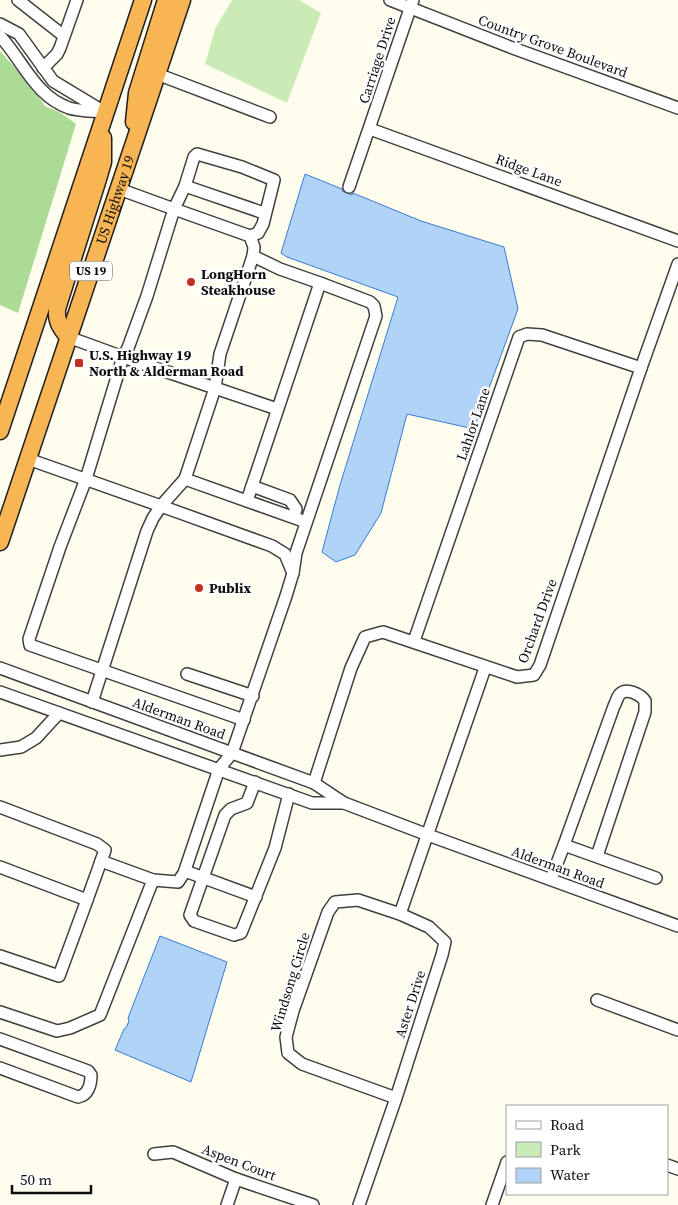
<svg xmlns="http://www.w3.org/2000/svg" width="678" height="1205" font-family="'Source Serif 4',serif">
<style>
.green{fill:#caeab6}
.forest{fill:#abdb95}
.water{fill:#b1d3f8;stroke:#367dd1}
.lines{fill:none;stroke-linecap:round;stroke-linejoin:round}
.minor-casing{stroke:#404040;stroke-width:14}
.highway-casing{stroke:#1e1e1e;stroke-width:19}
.minor{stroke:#fff;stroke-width:11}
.highway{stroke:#f8b553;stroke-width:16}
.poi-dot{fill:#c13022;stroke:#fff;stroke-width:2}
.labels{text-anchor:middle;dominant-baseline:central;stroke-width:5;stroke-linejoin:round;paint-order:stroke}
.shield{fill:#fff;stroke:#565656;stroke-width:1}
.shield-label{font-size:12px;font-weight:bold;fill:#0d0d0d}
.street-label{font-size:14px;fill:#0d0d0d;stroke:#fff}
.poi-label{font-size:14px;font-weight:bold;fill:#0d0d0d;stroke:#fff;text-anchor:start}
</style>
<rect width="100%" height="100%" fill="#fffeee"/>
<polygon class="green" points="232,0 299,0 321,13 287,103 205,64 215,29"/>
<polygon class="forest" points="0,51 18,71 34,93 35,92 45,106 61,113 76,124 18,313 0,305"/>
<g class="water">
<polygon points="305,174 342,189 342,191 352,195 353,193 421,221 504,247 518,309 474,429 407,414 381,513 355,555 336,562 322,552 340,485 398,297 287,257 281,253"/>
<polygon points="160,936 227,962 191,1082 115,1050 124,1029 126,1028 129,1021 128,1018"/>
</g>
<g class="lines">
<defs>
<g id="minor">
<polyline points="18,0 64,36"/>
<polyline points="390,0 510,47 678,108"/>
<polyline points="0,24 19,34 53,81 106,113"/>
<path d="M0,36C23,61 35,96 69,108C79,111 91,111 101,112"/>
<polyline points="43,68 57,54 60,48 77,0"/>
<polyline points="157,74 270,117"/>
<polyline points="370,129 678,241"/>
<polyline points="185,186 264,213"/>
<polyline points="349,187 413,0"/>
<polyline points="250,236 258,233 263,224 274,180 242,167 197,154 194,157 185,186 174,209 250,236 254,247 253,256 220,354 215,388 277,409"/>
<polyline points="68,337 123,357 128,348 147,296 174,209 119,189"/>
<polyline points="28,459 161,506 153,518 147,531 92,702"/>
<polyline points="185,479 306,522"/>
<polyline points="252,486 290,500 296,509 294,517"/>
<polyline points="247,501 320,283 280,269 253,256"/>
<polyline points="414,641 519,337 527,334 542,335 641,368"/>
<polyline points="0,668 314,783 344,803 428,835 678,926"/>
<polyline points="187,674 253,696"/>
<polyline points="0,692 312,803 344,803"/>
<polyline points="244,720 30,645 29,639 60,547 86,479 123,357 215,388 185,479 161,506 272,546 285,554 293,573"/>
<polyline points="0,750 21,747 36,738 59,713"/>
<polyline points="255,782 247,803 231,809 225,815 190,915 194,921 234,935 241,933 275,848 289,794"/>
<polyline points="314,783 351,668 365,637 383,632 517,677 534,675 540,665 641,368 678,264"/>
<polyline points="0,807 97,844 105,850 101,861"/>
<path d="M564,845L614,706C616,703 617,697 620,694C627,687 641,695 645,701V712L597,856"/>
<polyline points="0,867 87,900 59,976 0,956"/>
<polyline points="185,871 256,897"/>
<polyline points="551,879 564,845 656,878"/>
<polyline points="153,880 178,882 184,873 219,769 232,753 286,596 293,573 296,553 376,316 374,306 370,302 320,283"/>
<polyline points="400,914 485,668"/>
<polyline points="597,1000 678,1030"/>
<polyline points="0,1012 57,1031 70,1028 100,1015 153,880 101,861 87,900"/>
<path d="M0,1039L88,1071L91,1075C91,1085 88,1095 78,1097L0,1068"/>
<polyline points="154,1154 173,1152 236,1179 313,1205"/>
<polyline points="667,1165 678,1169"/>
<polyline points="227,1205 236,1179"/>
<polyline points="359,1205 396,1098 442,955 445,942 429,927 400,914 358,900 335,902 328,912 293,1011 286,1037 288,1053 302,1064 396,1098"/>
<polyline points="492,1205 507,1162"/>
</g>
<g id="highway">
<polyline points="134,122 137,93 166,0"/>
<path d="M68,337C61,328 56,322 57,309L98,179L103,162V138"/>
<polyline points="0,431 143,0"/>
<path id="s1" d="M0,542L182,0"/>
</g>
</defs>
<use href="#minor" class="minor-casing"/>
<use href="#highway" class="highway-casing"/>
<use href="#minor" class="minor"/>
<use href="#highway" class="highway"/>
</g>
<g class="poi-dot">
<circle cx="191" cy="282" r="5"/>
<rect x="74" y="358" width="10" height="10" rx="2.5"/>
<circle cx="199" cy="588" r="5"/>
</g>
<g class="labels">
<rect class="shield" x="70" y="261.5" width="42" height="19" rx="4"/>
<g class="shield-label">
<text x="91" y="271">US 19</text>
</g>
<g class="street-label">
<text transform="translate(553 46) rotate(20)">Country Grove Boulevard</text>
<text transform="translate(377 60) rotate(-72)">Carriage Drive</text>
<text transform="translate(529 170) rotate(20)">Ridge Lane</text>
<text stroke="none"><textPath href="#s1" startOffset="361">US Highway 19</textPath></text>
<text transform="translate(473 424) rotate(-71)">Lahlor Lane</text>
<text transform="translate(537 621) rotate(-70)">Orchard Drive</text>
<text transform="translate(179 718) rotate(20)">Alderman Road</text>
<text transform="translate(558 867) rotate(20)">Alderman Road</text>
<text transform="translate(290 982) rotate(-73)">Windsong Circle</text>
<text transform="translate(410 1004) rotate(-72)">Aster Drive</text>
<text transform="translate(239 1162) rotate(21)">Aspen Court</text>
</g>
<g class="poi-label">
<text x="201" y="274">LongHorn<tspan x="201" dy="16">Steakhouse</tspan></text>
<text x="89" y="355">U.S. Highway 19<tspan x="89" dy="16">North &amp; Alderman Road</tspan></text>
<text x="209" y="588">Publix</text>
</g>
</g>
<rect x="506" y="1105" width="162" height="90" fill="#ffffff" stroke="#9e9e9e"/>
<rect x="516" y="1121" width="25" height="8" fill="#ffffff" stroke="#9e9e9e"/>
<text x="550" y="1130" font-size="15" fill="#0d0d0d">Road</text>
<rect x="516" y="1142" width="25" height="15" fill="#caeab6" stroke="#9e9e9e"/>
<text x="550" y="1155" font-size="15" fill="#0d0d0d">Park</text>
<rect x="516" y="1168" width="25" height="15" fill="#b1d3f8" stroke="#9e9e9e"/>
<text x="550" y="1180" font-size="15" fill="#0d0d0d">Water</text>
<path d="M12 1185v8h79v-8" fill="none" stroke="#0d0d0d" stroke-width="2.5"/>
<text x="20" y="1185" font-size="15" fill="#0d0d0d" stroke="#ffffff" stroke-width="4" paint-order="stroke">50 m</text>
</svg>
